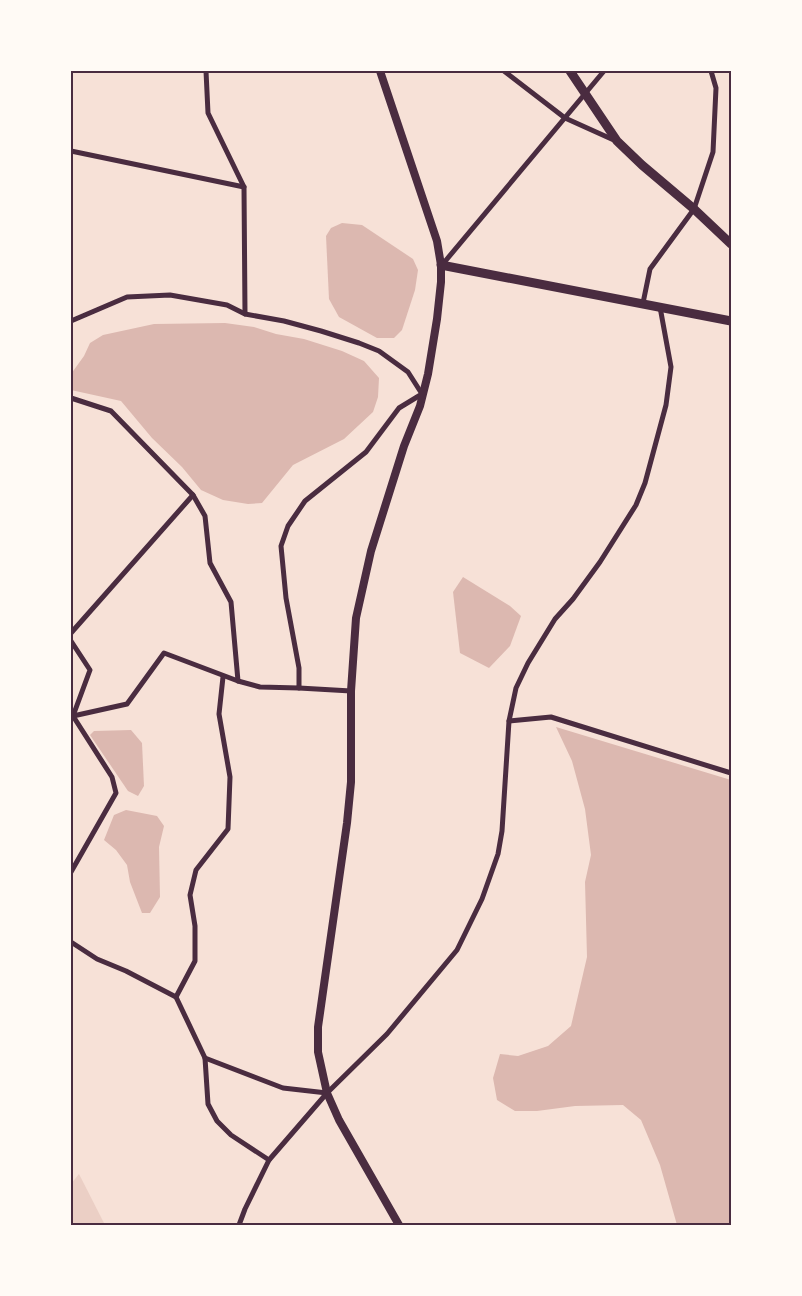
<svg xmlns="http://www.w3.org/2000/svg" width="802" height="1296" font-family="'Exo 2',sans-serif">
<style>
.green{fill:#ebcfc5}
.water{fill:#dcb8b0}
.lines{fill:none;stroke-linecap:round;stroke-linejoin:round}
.minor{stroke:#4a2c40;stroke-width:5}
.tertiary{stroke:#4a2c40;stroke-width:8}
.secondary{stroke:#4a2c40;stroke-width:9}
.neatline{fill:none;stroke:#4a2c40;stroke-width:2}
</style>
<rect width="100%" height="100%" fill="#f7e1d7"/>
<polygon class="green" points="79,1174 105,1225 71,1225 71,1184"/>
<g class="water">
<polygon points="342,223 362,225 413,259 418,270 415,290 402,330 394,338 377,338 339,317 329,299 326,236 331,228"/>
<polygon points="225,323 254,327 276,334 304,339 342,351 364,361 379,378 378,397 373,412 344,439 293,465 262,503 248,504 223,500 201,490 182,467 152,438 121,401 71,390 71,374 84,356 90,343 103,335 154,324"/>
<polygon points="463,577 510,606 521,616 510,646 489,668 460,653 453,592"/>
<polygon points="556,727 731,780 731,1225 677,1225 660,1165 641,1120 623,1105 575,1106 537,1111 515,1111 497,1100 493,1078 500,1054 518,1056 548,1046 571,1026 587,957 585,882 591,855 585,809 572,761"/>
<polygon points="131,730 142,743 144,786 138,796 128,791 90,735 94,731"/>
<polygon points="126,810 157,816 164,826 159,847 160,897 150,913 142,913 130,882 127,865 116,850 104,840 114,815"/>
</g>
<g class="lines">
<g class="minor">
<polyline points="206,71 208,113 244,187 245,314"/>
<polyline points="504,71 565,118 616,141"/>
<polyline points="71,151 244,187"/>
<polyline points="442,265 604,71"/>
<polyline points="643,303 650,269 694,209 713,152 716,88 711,71"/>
<polyline points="71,321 127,297 170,295 227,305 245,314 284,321 321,331 359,343 379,351 408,372 422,394 399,408 366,452 305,501 288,526 281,546 286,598 299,668 299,688 260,687 238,681 164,653 127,704 73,716"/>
<polyline points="71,398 111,411 193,495 205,516 210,563 231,602 238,681"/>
<polyline points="71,633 193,495"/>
<polyline points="71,641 90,670 73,716 112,777 116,793 71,872"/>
<polyline points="299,688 351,691"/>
<polyline points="509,721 551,717 731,773"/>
<polyline points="71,942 97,959 126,971 176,997 205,1058 208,1104 217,1121 231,1135 269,1160"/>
<polyline points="176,997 195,961 195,926 190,895 196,870 228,829 230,777 219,714 223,677"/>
<polyline points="205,1058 283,1088 327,1093"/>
<polyline points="239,1225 245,1209 269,1160 327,1093 387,1034 457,950 482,899 498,854 502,831 509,721 516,688 528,663 555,619 573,599 600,562 636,505 645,483 666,405 671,367 660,307"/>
</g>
<polyline class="tertiary" points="380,71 437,241 441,265 441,282 437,319 428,374 420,406 404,446 371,551 356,618 351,691 351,782 347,823 318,1027 318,1052 327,1093 339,1120 399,1225"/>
<g class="secondary">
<polyline points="570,71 617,141 642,165 694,209 731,244"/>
<polyline points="441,265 731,321"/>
</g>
</g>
<rect width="802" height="1296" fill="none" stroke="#fffaf5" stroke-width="145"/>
<rect x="72" y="72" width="658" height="1152" class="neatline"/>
</svg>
